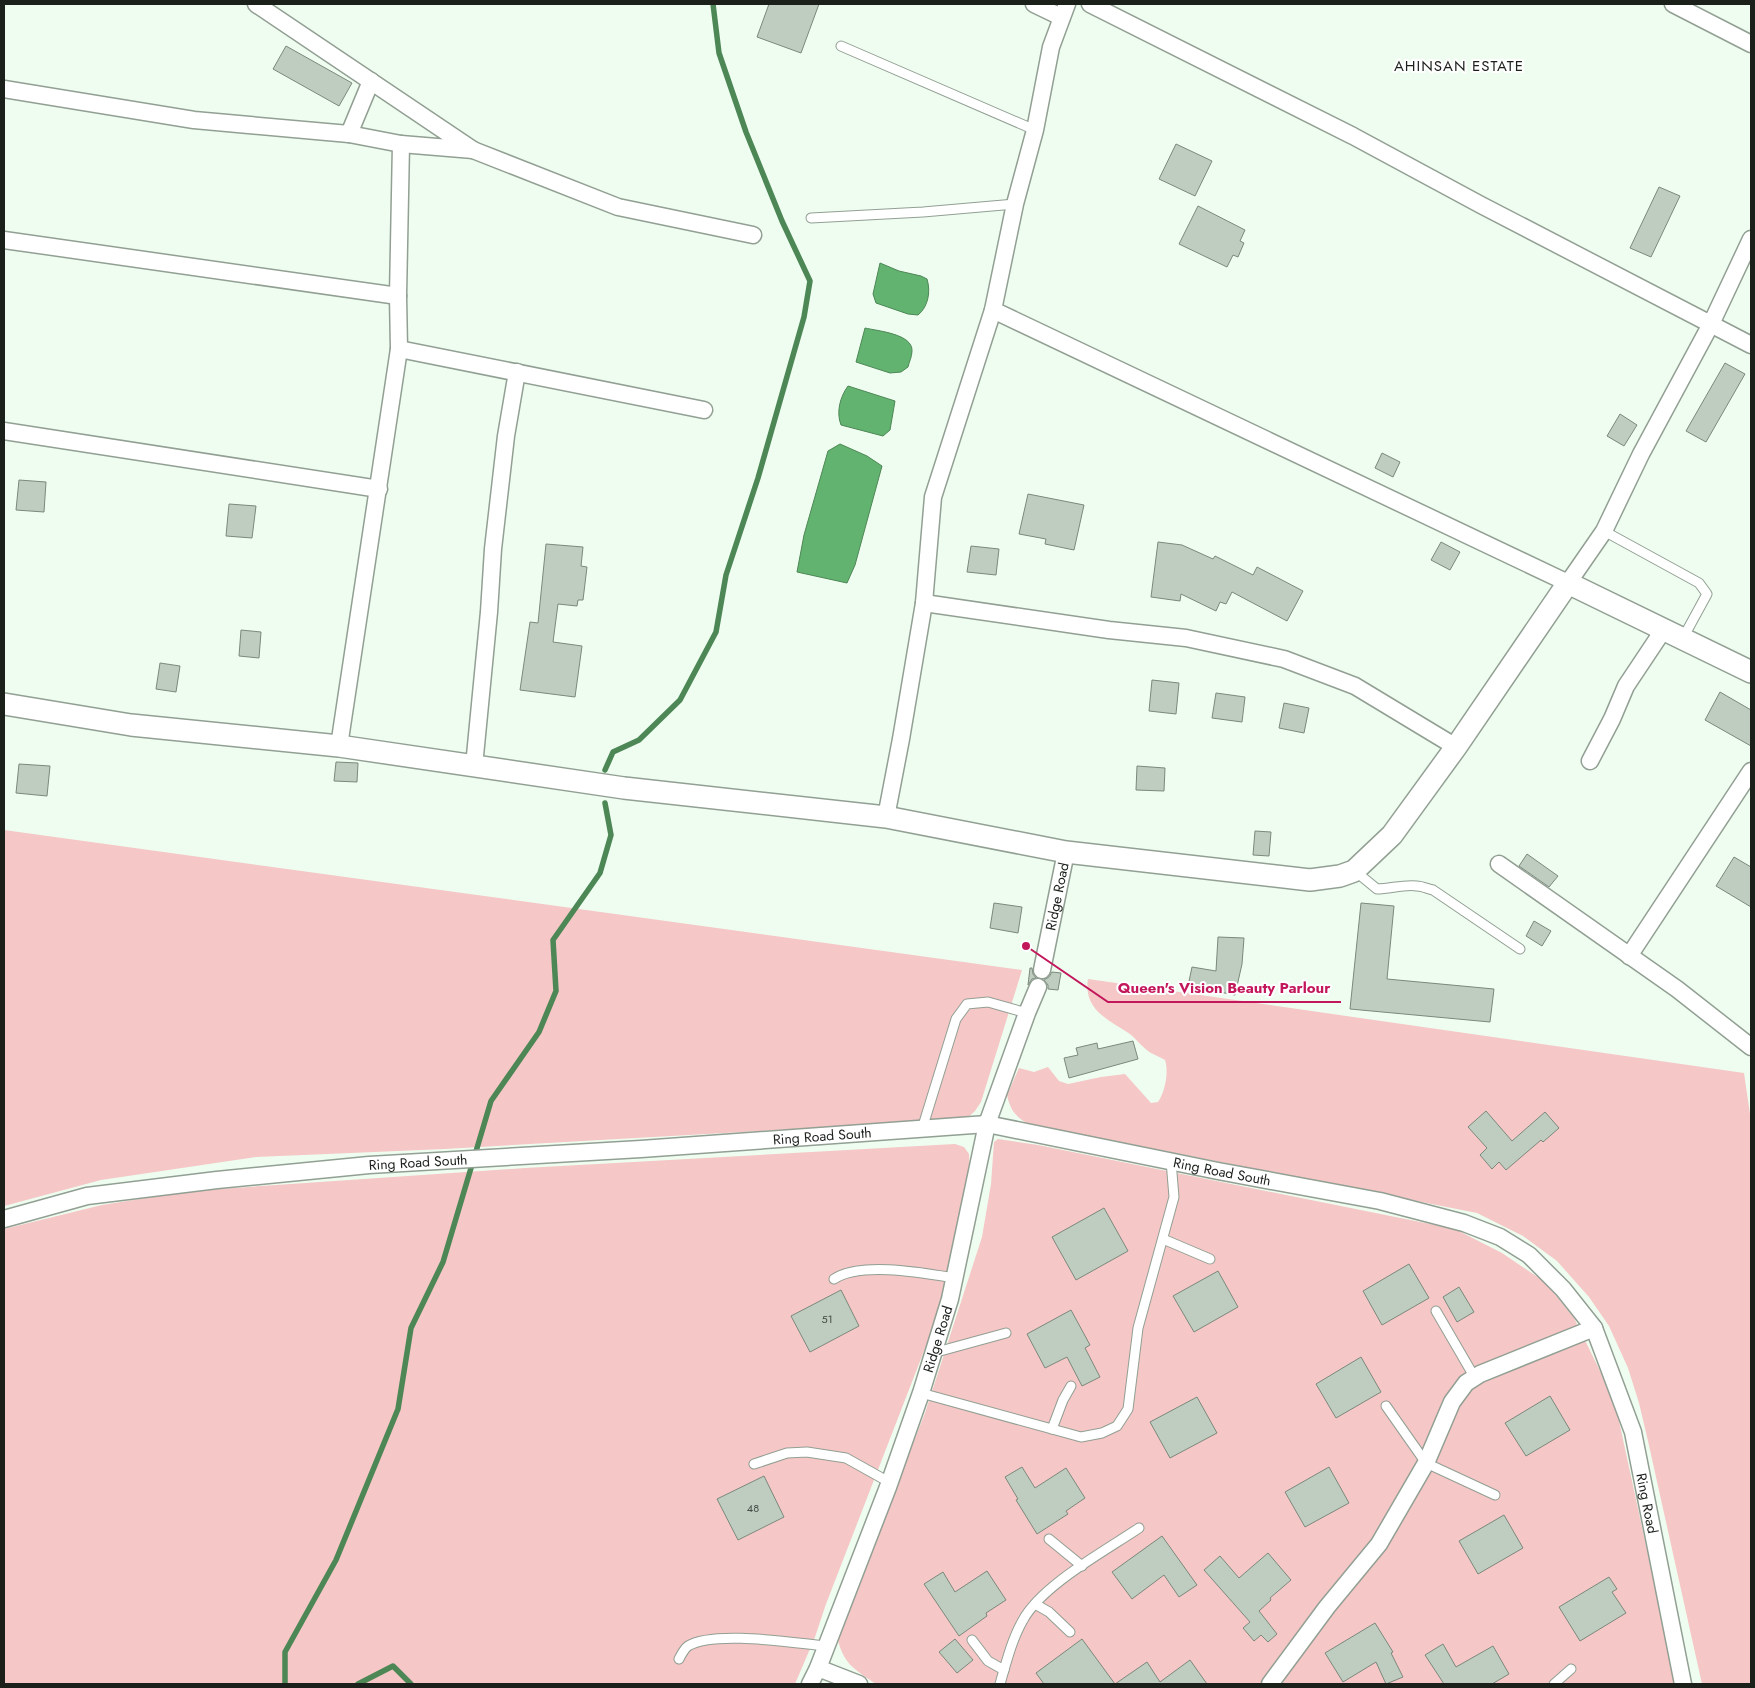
<svg xmlns="http://www.w3.org/2000/svg" width="1755" height="1688" font-family="Jost,sans-serif">
<style>
.green{fill:#f5c7c6}
.water{fill:#62b36f;stroke:#4d8756}
.lines{fill:none;stroke-linecap:round;stroke-linejoin:round}
.stream{stroke:#4d8756;stroke-width:5.5}
.building{fill:#bfcdc0;stroke:#7b887c}
.service-casing{stroke:#929f93;stroke-width:11}
.minor-casing{stroke:#929f93;stroke-width:19}
.tertiary-casing{stroke:#929f93;stroke-width:24}
.service{stroke:#fff;stroke-width:9}
.minor{stroke:#fff;stroke-width:16}
.tertiary{stroke:#fff;stroke-width:21}
.labels{text-anchor:middle;dominant-baseline:central;stroke-width:4;stroke-linejoin:round;paint-order:stroke}
.number-label{font-size:11px;fill:#444b44}
.street-label{font-size:14px;fill:#1b201b;stroke:#fff}
.neighbourhood-label{font-size:15px;letter-spacing:1px;fill:#1b201b;stroke:#fff}
.leader{fill:none;stroke:#c2185b;stroke-width:2}
.callout-dot{fill:#c2185b;stroke:#fff;stroke-width:2}
.callout-label{font-size:15px;text-anchor:middle;font-weight:bold;fill:#c2185b;stroke:#fff;stroke-width:4;stroke-linejoin:round;paint-order:stroke}
</style>
<rect width="100%" height="100%" fill="#eefdf0"/>
<g class="green">
<polygon points="4,830 1022,970 981,1102 975,1111 966,1119 445,1149 256,1157 101,1180 4,1206"/>
<path d="M1088,979L1744,1073L1751,1121V1684H1702L1648,1441L1639,1403L1628,1368L1609,1326L1589,1297L1557,1261L1523,1236L1477,1213L1029,1124C1015,1117 1010,1109 1007,1095L1019,1068L1034,1072L1048,1067L1059,1081L1068,1084L1101,1077L1125,1074L1151,1103L1158,1102C1165,1092 1169,1072 1165,1060C1160,1057 1155,1055 1151,1053C1143,1048 1137,1040 1130,1034C1109,1020 1083,1010 1088,979Z"/>
<path d="M998,1139L1038,1145L1455,1229L1502,1253L1545,1282L1574,1318L1605,1381L1619,1421L1676,1684H1282L1284,1681L1282,1663L1267,1684H876C854,1669 843,1664 837,1636L925,1413L982,1237L991,1184L994,1142Z"/>
<polygon points="955,1144 964,1147 969,1154 970,1177 946,1294 826,1604 815,1637 795,1684 4,1684 4,1229 102,1205 190,1191 525,1168"/>
</g>
<g class="water">
<path d="M880,263L899,271L921,276L927,279C931,292 928,307 918,315L908,314L876,303L873,294Z"/>
<path d="M865,328C878,331 913,334 912,351C912,357 909,362 908,367L901,372L890,373L856,362Z"/>
<path d="M848,386L895,401L890,430L883,436L841,425C836,412 840,397 848,386Z"/>
<polygon points="840,444 867,456 882,466 855,565 847,583 797,572 804,535 828,451"/>
</g>
<g class="lines">
<g class="stream">
<polyline points="605,770 613,752 639,740 680,700 716,632 726,575 758,478 804,317 810,281 782,221 746,132 719,53 713,4"/>
<polyline points="285,1684 285,1652 336,1560 398,1409 411,1328 443,1262 491,1101 539,1032 556,991 553,940 600,873 611,835 605,803"/>
<polyline points="358,1684 393,1666 411,1684"/>
</g>
</g>
<g class="building">
<polygon points="769,4 819,4 801,53 757,37"/>
<polygon points="286,46 352,83 339,106 273,69"/>
<polygon points="1176,144 1212,161 1195,196 1159,179"/>
<polygon points="1659,187 1680,196 1651,257 1630,248"/>
<polygon points="1198,206 1245,230 1240,241 1244,243 1238,257 1233,255 1227,267 1179,244"/>
<polygon points="1725,363 1745,374 1706,442 1686,431"/>
<polygon points="1620,414 1637,425 1624,446 1607,436"/>
<polygon points="1382,453 1400,462 1393,477 1375,468"/>
<polygon points="19,480 46,482 44,512 16,510"/>
<polygon points="1028,494 1084,505 1074,550 1045,544 1046,539 1019,534"/>
<polygon points="229,504 256,506 252,538 226,536"/>
<polygon points="1158,542 1182,545 1213,559 1215,556 1253,575 1257,567 1303,591 1287,621 1232,592 1226,604 1220,602 1216,611 1181,594 1180,601 1151,597"/>
<polygon points="1441,542 1460,552 1450,570 1431,560"/>
<polygon points="546,544 583,547 581,566 587,567 583,600 578,600 577,606 558,604 553,642 582,646 575,697 520,690 530,622 538,623"/>
<polygon points="971,546 999,549 996,575 967,572"/>
<polygon points="241,630 261,632 259,658 239,656"/>
<polygon points="160,663 180,666 176,692 156,689"/>
<polygon points="1152,680 1179,683 1176,714 1149,711"/>
<polygon points="1720,692 1751,710 1751,746 1705,720"/>
<polygon points="1216,693 1245,697 1242,722 1212,718"/>
<polygon points="1284,703 1309,708 1304,733 1279,728"/>
<polygon points="336,762 358,763 357,782 334,781"/>
<polygon points="19,764 50,766 47,796 16,793"/>
<polygon points="1137,766 1165,768 1164,791 1136,790"/>
<polygon points="1255,831 1271,832 1269,856 1253,855"/>
<polygon points="1527,854 1558,876 1549,887 1519,866"/>
<polygon points="1734,857 1751,867 1751,907 1716,886"/>
<polygon points="994,903 1022,907 1018,933 990,928"/>
<polygon points="1361,903 1394,906 1387,979 1494,989 1490,1022 1350,1009"/>
<polygon points="1534,921 1551,931 1542,946 1526,936"/>
<polygon points="1218,937 1244,938 1242,964 1235,995 1188,986 1192,967 1216,971"/>
<polygon points="1030,968 1032,968 1033,974 1036,978 1032,979 1028,985"/>
<polygon points="1052,972 1061,973 1058,990 1048,989 1048,985 1044,980 1049,977"/>
<polygon points="1133,1041 1138,1059 1069,1078 1064,1058 1078,1055 1076,1048 1097,1043 1098,1049"/>
<polygon points="1486,1111 1512,1141 1545,1112 1559,1128 1543,1142 1541,1140 1506,1170 1499,1162 1492,1169 1480,1155 1487,1148 1468,1127"/>
<polygon points="1104,1208 1128,1251 1076,1280 1052,1237"/>
<polygon points="1409,1264 1429,1298 1382,1325 1363,1291"/>
<polygon points="1218,1271 1238,1307 1194,1332 1173,1296"/>
<polygon points="1459,1287 1474,1312 1457,1322 1443,1297"/>
<polygon points="841,1290 859,1326 810,1352 791,1316"/>
<polygon points="1071,1310 1090,1345 1085,1348 1100,1377 1082,1386 1067,1357 1045,1368 1027,1334"/>
<polygon points="1361,1357 1381,1392 1336,1418 1316,1384"/>
<polygon points="1550,1396 1570,1430 1526,1456 1505,1423"/>
<polygon points="1197,1397 1217,1433 1170,1458 1150,1422"/>
<polygon points="1022,1467 1035,1488 1066,1468 1085,1498 1066,1511 1068,1514 1037,1534 1016,1500 1018,1499 1005,1477"/>
<polygon points="1329,1467 1349,1503 1305,1527 1285,1492"/>
<polygon points="764,1476 784,1517 738,1540 717,1499"/>
<polygon points="1504,1515 1523,1548 1478,1574 1459,1541"/>
<polygon points="1162,1536 1197,1585 1179,1597 1164,1575 1132,1599 1112,1572"/>
<polygon points="1268,1553 1291,1580 1270,1598 1271,1600 1259,1611 1277,1634 1268,1642 1261,1635 1254,1641 1243,1628 1250,1622 1204,1570 1220,1556 1239,1578"/>
<polygon points="987,1571 1006,1600 986,1613 987,1616 959,1636 924,1584 943,1572 955,1592"/>
<polygon points="1609,1577 1617,1589 1612,1592 1626,1613 1580,1641 1559,1607"/>
<polygon points="1375,1623 1393,1652 1391,1653 1403,1677 1386,1684 1376,1662 1343,1682 1325,1653"/>
<polygon points="955,1639 973,1660 957,1673 939,1652"/>
<polygon points="1082,1639 1115,1684 1147,1662 1160,1682 1190,1660 1207,1684 1044,1684 1036,1673"/>
<polygon points="1443,1644 1456,1667 1493,1646 1509,1674 1492,1684 1444,1684 1425,1655"/>
</g>
<g class="lines">
<defs>
<g id="service">
<polyline points="841,46 1035,130"/>
<polyline points="811,218 923,212 1015,204"/>
<polyline points="1604,531 1699,583 1707,594 1683,638"/>
<path d="M1355,871L1377,889C1390,889 1404,884 1417,886C1422,886 1428,889 1433,890L1520,949"/>
<polyline points="922,1129 956,1019 967,1004 988,1002 1027,1013"/>
<polyline points="1163,1239 1210,1259"/>
<path d="M834,1279C860,1261 924,1273 955,1278"/>
<polyline points="1436,1311 1475,1378"/>
<polyline points="933,1353 1006,1333"/>
<polyline points="921,1393 1081,1437 1102,1433 1117,1426 1128,1409 1138,1328 1174,1197 1171,1161"/>
<polyline points="1386,1406 1426,1463 1495,1495"/>
<polyline points="1052,1429 1063,1400 1071,1386"/>
<polyline points="754,1464 787,1453 807,1452 846,1458 889,1482"/>
<polyline points="1049,1539 1082,1566"/>
<polyline points="1035,1604 1049,1612 1070,1632"/>
<polyline points="972,1640 988,1661 1004,1670"/>
<path d="M679,1659C681,1655 684,1649 688,1646C714,1630 793,1643 826,1646"/>
<path d="M1000,1684C1006,1663 1012,1639 1023,1620C1042,1585 1105,1551 1139,1528"/>
<polyline points="1554,1684 1571,1669"/>
</g>
<g id="minor">
<polyline points="1034,4 1061,17"/>
<polyline points="1090,4 1353,136 1481,205 1751,345"/>
<polyline points="1673,4 1751,44"/>
<polyline points="4,89 194,120 349,134 401,144 473,150 256,4"/>
<polyline points="349,134 371,81"/>
<polyline points="473,150 618,207 753,235"/>
<polyline points="4,240 398,296"/>
<polyline points="993,310 1568,583 1604,531 1641,454 1711,324 1751,239"/>
<polyline points="399,349 704,410"/>
<polyline points="4,431 379,489"/>
<polyline points="924,603 1109,630 1186,638 1284,659 1355,686 1456,747"/>
<polyline points="339,746 399,349 398,296 401,144"/>
<polyline points="1590,761 1612,719 1626,686 1664,629"/>
<polyline points="474,766 489,612 493,549 506,436 517,372"/>
<polyline points="886,817 901,739 924,603 933,497 993,310 1015,204 1035,130 1051,47 1067,4"/>
<polyline points="1499,864 1677,989 1751,1047"/>
<polyline points="1629,956 1751,771"/>
<path id="s1" d="M1042,970L1066,852"/>
<path id="s2" d="M4,1219L87,1196L217,1180L369,1165L641,1149L987,1124L1218,1171L1380,1201L1464,1223L1500,1237L1529,1255L1563,1289L1594,1328L1633,1432L1683,1684"/>
<polyline points="818,1668 859,1684"/>
<path id="s3" d="M810,1684L818,1668L888,1487L921,1393L950,1299L987,1124L1027,1013L1038,987"/>
<polyline points="1270,1684 1327,1607 1379,1544 1426,1463 1452,1402 1466,1383 1480,1374 1594,1328"/>
</g>
<polyline id="tertiary" points="4,704 131,725 339,746 624,788 886,817 1066,852 1310,880 1340,876 1354,871 1392,835 1456,747 1568,583 1751,672"/>
</defs>
<use href="#service" class="service-casing"/>
<use href="#minor" class="minor-casing"/>
<use href="#tertiary" class="tertiary-casing"/>
<use href="#service" class="service"/>
<use href="#minor" class="minor"/>
<use href="#tertiary" class="tertiary"/>
</g>
<g class="labels">
<g class="number-label">
<text x="827" y="1319">51</text>
<text x="753" y="1508">48</text>
</g>
<g class="street-label">
<text stroke="none"><textPath href="#s1" startOffset="75">Ridge Road</textPath></text>
<text stroke="none"><textPath href="#s2" startOffset="824">Ring Road South</textPath></text>
<text stroke="none"><textPath href="#s2" startOffset="419">Ring Road South</textPath></text>
<text stroke="none"><textPath href="#s2" startOffset="1229">Ring Road South</textPath></text>
<text stroke="none"><textPath href="#s3" startOffset="368">Ridge Road</textPath></text>
<text stroke="none"><textPath href="#s2" startOffset="1831">Ring Road</textPath></text>
</g>
<g class="neighbourhood-label">
<text x="1459" y="66">AHINSAN ESTATE</text>
</g>
</g>
<path class="leader" d="M1026 946L1108 1002H1341"/>
<circle class="callout-dot" cx="1026" cy="946" r="5"/>
<g class="callout-label">
<text x="1224" y="993">Queen's Vision Beauty Parlour</text>
</g>
<rect width="1755" height="1688" fill="none" stroke="#1b201b" stroke-width="10"/>
</svg>
